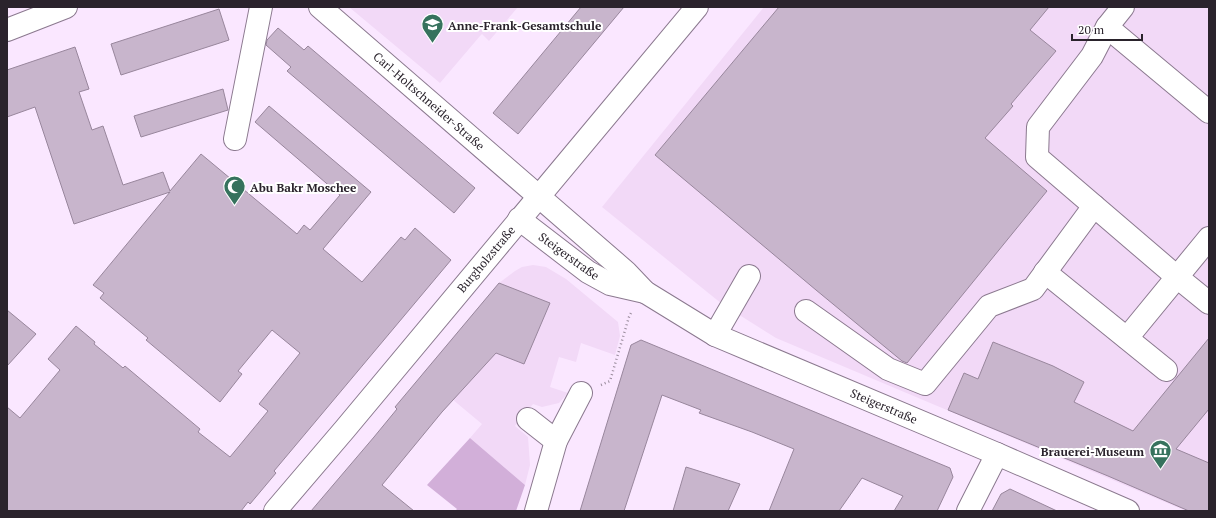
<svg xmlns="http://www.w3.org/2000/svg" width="1216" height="518" font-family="'PT Serif',serif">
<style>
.built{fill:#f2d9f7}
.green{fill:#d2afd9}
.building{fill:#c8b5cc;stroke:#98869c}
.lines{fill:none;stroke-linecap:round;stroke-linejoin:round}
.minor-casing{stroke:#8b798f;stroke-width:24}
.path{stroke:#9a8c9d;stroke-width:2.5;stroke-dasharray:1 3;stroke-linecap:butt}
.minor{stroke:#fff;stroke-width:22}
.labels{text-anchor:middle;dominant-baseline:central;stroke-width:4;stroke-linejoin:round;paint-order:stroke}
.poi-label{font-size:12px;font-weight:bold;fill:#2a232c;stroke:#fff;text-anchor:start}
.street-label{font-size:12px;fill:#2a232c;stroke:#fff}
</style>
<rect width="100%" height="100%" fill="#fae7ff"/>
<g class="built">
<polygon points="349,7 518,7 489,41 482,34 480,36 440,83"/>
<polygon points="764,7 1209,7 1209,511 1186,511 776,338 722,304 602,207"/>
<polygon points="533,265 546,267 566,279 618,322 620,336 615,355 581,343 576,362 559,357 550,387 568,393 559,403 542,407 533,404 515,426 528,437 530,465 525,485 470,438 482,424 422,374 499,283 515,271 522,267"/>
</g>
<polygon class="green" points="470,438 525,485 516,511 455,511 457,509 427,485"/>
<g class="building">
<polygon points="581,7 624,7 518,134 493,113"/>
<polygon points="779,7 1049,7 1030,30 1056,51 1011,104 1013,106 985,138 1047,191 907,363 902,361 816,290 655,155"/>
<polygon points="219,9 229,40 121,75 111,44"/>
<polygon points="278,28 304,50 308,46 475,188 454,213 287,71 291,67 266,45 267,40"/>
<polygon points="75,47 89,89 79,92 92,130 103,126 123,185 163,172 170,191 201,154 297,234 304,225 310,230 340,195 255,122 269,106 371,192 323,249 362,282 401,237 405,240 415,228 451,260 274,471 276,473 250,504 248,502 241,511 7,511 7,407 20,418 60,370 48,359 76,326 95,342 94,344 123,368 125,366 200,429 198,432 230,457 268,411 259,404 300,353 272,330 238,371 242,374 220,402 146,340 148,338 100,298 104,293 93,285 170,192 74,224 35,107 7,117 7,70"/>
<polygon points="223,89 228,110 141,137 134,116"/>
<polygon points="499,283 550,303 524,364 496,353 442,412 382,485 414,511 311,511 374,437 397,409 395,407"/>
<polygon points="7,310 36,334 7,366"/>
<polygon points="1209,338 1209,409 1176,449 1209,463 1209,511 1189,511 1108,476 948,410 964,373 978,379 993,342 1053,366 1084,382 1074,402 1133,431"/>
<polygon points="641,340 950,468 953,477 937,511 894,511 903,496 862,478 839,511 769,511 794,449 752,432 699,413 701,410 662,395 624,511 580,511 631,345"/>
<polygon points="686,467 740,484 728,511 673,511"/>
<polygon points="1010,489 1057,511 992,511 1001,494"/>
</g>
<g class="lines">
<defs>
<g id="minor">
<polyline points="320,7 626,272 645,292 715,335 997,454 1128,511"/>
<polyline points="1123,7 1107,27 1092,56 1038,127 1037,157 1177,277 1209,303"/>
<polyline points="1107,27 1209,112"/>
<polyline points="7,30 66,7"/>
<polyline points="235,139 261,7"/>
<polyline points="519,219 588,272 610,284 645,292"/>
<polyline points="1045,272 1166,370"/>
<polyline points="806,311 888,369 925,384 989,306 1033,289 1094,206"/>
<polyline points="715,335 749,276"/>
<polyline points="1127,338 1209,238"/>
<polyline points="528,419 556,441"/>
<polyline points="275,511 345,429 697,7"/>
<polyline points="536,511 556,441 581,393"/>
<polyline points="968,511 997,454"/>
</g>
</defs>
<use href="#minor" class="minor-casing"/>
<polyline class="path" points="601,385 610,381 629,317 631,313"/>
<use href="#minor" class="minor"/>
</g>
<defs>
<symbol id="school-pin" viewBox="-11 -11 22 30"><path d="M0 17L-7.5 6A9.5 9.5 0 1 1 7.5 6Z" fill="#36725d" stroke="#fff"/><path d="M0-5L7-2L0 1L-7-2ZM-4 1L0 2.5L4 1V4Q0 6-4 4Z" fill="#fff"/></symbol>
<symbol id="mosque-pin" viewBox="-11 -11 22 30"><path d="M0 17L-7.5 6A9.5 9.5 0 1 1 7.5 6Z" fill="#36725d" stroke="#fff"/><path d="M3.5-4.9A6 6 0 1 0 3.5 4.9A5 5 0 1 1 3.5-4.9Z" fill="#fff"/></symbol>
<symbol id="museum-pin" viewBox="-11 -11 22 30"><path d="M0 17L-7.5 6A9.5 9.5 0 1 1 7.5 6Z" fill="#36725d" stroke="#fff"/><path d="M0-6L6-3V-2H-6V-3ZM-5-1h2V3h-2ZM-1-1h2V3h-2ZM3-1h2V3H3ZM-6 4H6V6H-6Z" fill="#fff"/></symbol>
</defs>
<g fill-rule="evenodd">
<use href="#school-pin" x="420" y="12" width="25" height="34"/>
<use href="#mosque-pin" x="222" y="174" width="25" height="34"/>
<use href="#museum-pin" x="1148" y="438" width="25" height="34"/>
</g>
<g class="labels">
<g class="poi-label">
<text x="448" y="25">Anne-Frank-Gesamtschule</text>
<text x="250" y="187">Abu Bakr Moschee</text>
<text x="1144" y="451" text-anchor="end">Brauerei-Museum</text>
</g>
<g class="street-label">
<text transform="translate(429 101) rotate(41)">Carl-Holtschneider-Straße</text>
<text transform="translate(569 256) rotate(36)">Steigerstraße</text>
<text transform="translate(486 259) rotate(-50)">Burgholzstraße</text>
<text transform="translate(884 406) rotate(23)">Steigerstraße</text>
</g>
</g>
<rect width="1216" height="518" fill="none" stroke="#2a232c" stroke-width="16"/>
<path d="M1072 34v6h70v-6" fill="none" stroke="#2a232c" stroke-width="2"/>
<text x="1078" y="34" font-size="12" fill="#2a232c" stroke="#ffffff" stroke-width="3" paint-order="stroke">20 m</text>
</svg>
